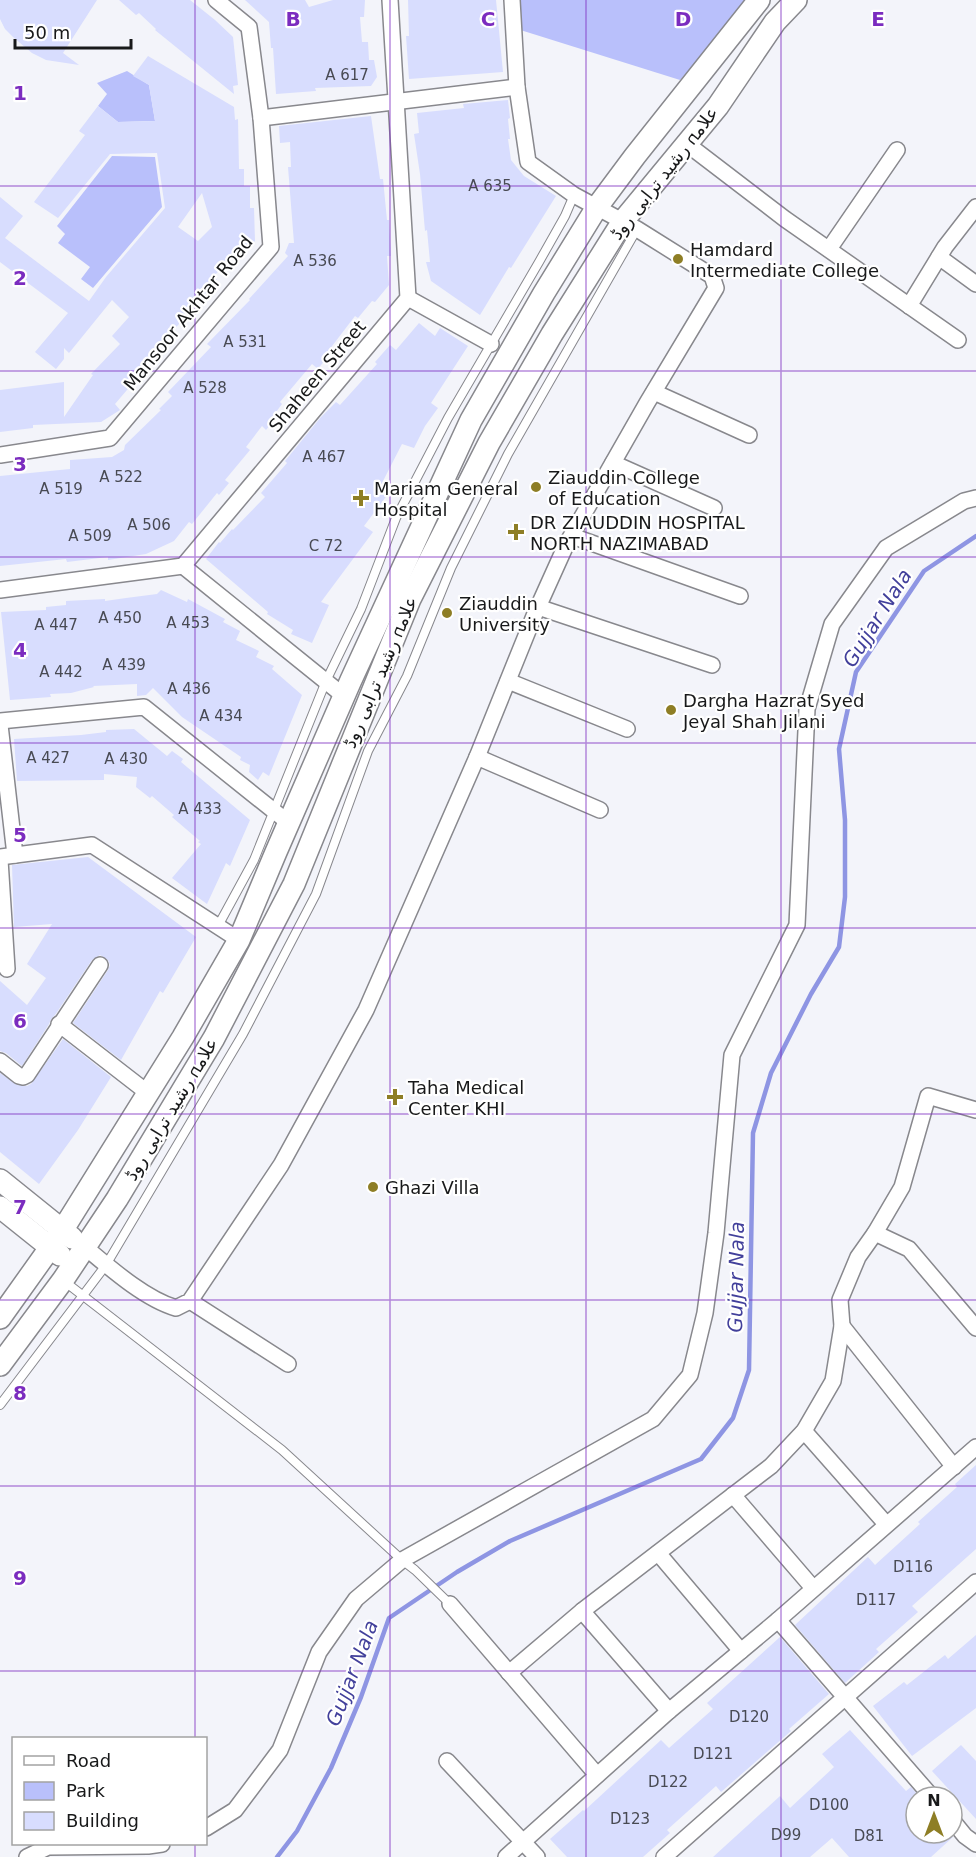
<svg xmlns="http://www.w3.org/2000/svg" width="976" height="1857" font-family="'DejaVu Sans',Cairo,sans-serif">
<style>
.green{fill:#b9c0fb}
.lines{fill:none;stroke-linecap:round;stroke-linejoin:round}
.stream{stroke:#8e95e3;stroke-width:4.5}
.building{fill:#d8ddfe;fill-rule:evenodd}
.lane-casing{stroke:#88888d;stroke-width:10}
.street-casing{stroke:#88888d;stroke-width:18}
.secondary-casing{stroke:#88888d;stroke-width:24}
.lane{stroke:#fff;stroke-width:8}
.street{stroke:#fff;stroke-width:15}
.secondary{stroke:#fff;stroke-width:21}
.grid{fill:none;stroke:#7b2cbf;stroke-width:1.5;stroke-opacity:0.55}
.poi-dot{fill:#8e7e25;stroke:#fff;stroke-width:2}
.labels{text-anchor:middle;dominant-baseline:central;stroke-width:4.5;stroke-linejoin:round;paint-order:stroke}
.number-label{font-size:15px;fill:#484a53}
.street-label{font-size:18px;fill:#18191a;stroke:#fff}
.poi-label{font-size:18px;fill:#18191a;stroke:#fff;text-anchor:start}
.water-label{font-size:20px;font-style:italic;fill:#42409b;stroke:#fff}
.grid-label{font-size:20px;text-anchor:middle;font-weight:bold;fill:#7b2cbf;stroke:#fff;stroke-width:4.5;stroke-linejoin:round;paint-order:stroke}
</style>
<rect width="100%" height="100%" fill="#f3f4fa"/>
<g class="green">
<polygon points="511,0 750,0 680,80 514,28"/>
<polygon points="127,71 149,85 155,121 118,122 98,106 107,94 97,83"/>
<polygon points="112,156 155,157 162,207 93,288 81,279 90,267 58,243 65,234 57,226"/>
</g>
<g class="lines">
<polyline class="stream" points="277,1857 297,1831 331,1768 361,1697 389,1618 457,1572 510,1541 701,1459 733,1418 749,1370 753,1133 771,1073 811,994 839,947 845,897 845,820 839,749 856,672 924,571 976,536"/>
</g>
<g class="building">
<polygon points="0,0 97,0 63,53 79,65 46,60 32,53 13,37 5,29 0,19"/>
<polygon points="119,0 190,0 215,20 233,37 238,85 233,86 234,94 155,30 156,29 139,13 136,15"/>
<polygon points="245,0 305,0 309,7 333,0 365,0 364,17 360,17 362,42 368,42 369,60 374,60 377,77 371,86 315,88 316,91 276,94 273,48 271,48 269,22"/>
<polygon points="408,0 496,0 503,72 409,79 406,36 409,36"/>
<path d="M148,56L234,107L235,120L238,119L239,169H244V186H250V208H254L255,241L235,260L232,257L214,276L217,280L141,368L144,370L115,404L120,410L101,422L33,425V428L0,432V390L64,382V417L93,375L91,374L120,344L112,336L129,317L112,300L69,353L64,348V359L56,369L35,352L68,313L0,262V197L23,216L5,238L89,301L106,277L165,208L157,153L110,154L58,218L34,202L85,135L79,131L98,106L118,122L155,121L149,85L133,76ZM202,193L212,227L198,241L178,227Z"/>
<polygon points="508,100 510,118 508,119 510,139 508,139 511,160 524,176 556,196 511,268 509,267 480,315 431,281 426,262 430,262 427,230 425,231 420,174 414,134 419,133 417,113 464,108 463,104"/>
<polygon points="371,116 380,179 383,179 387,220 389,220 391,256 387,256 389,285 375,302 372,301 358,318 355,316 326,354 328,356 318,369 312,364 280,402 282,404 273,416 276,418 266,430 262,426 246,447 250,450 225,480 229,483 219,495 217,493 192,524 189,522 174,541 146,554 108,560 108,557 67,562 66,559 0,566 0,476 70,469 70,460 112,457 124,450 125,445 161,410 159,409 172,396 168,392 211,347 207,344 250,300 249,299 288,256 285,253 289,243 294,243 288,167 291,167 290,142 280,143 279,126"/>
<polygon points="419,323 435,336 440,328 468,346 431,403 438,408 425,426 414,448 402,444 382,483 391,490 364,526 373,532 321,602 329,605 312,643 291,634 293,630 267,614 268,612 206,559 219,542 220,543 232,529 233,530 265,497 261,493 287,463 285,461 321,417 336,402 340,405 377,364 375,362 390,345 396,350"/>
<polygon points="161,590 187,602 188,599 225,619 223,622 240,631 236,640 259,651 256,657 274,666 272,669 302,695 269,776 263,772 258,780 249,772 250,765 240,760 241,757 182,717 153,688 146,695 137,696 137,684 93,686 94,687 71,693 50,694 51,697 10,700 1,612 46,610 46,607 66,605 66,601 105,599 105,601 126,598 157,594"/>
<polygon points="134,729 167,756 172,751 183,759 181,762 250,820 230,866 226,863 207,904 172,878 201,844 198,842 200,841 172,817 174,815 152,796 150,798 136,787 137,777 104,774 104,780 17,781 14,739 81,735 106,732 106,730"/>
<polygon points="88,857 196,937 163,993 160,991 121,1060 73,1023 108,970 110,965 108,960 100,955 92,960 55,1015 51,1019 49,1024 22,1066 6,1053 0,1051 0,981 27,1005 46,978 27,964 52,924 14,927 12,865"/>
<polygon points="63,1039 111,1077 78,1130 39,1184 0,1152 0,1073 17,1085 27,1086 31,1084"/>
<polygon points="976,1465 976,1549 912,1606 918,1612 876,1649 879,1652 845,1683 795,1625 868,1557 875,1565 920,1524 918,1522 957,1487 955,1484"/>
<polygon points="976,1635 976,1708 912,1756 873,1706 904,1682 907,1685 945,1655 948,1659"/>
<polygon points="780,1637 829,1694 789,1729 791,1731 721,1792 716,1786 667,1830 670,1833 643,1857 567,1857 550,1839 583,1810 584,1811 661,1740 669,1748 713,1709 707,1703"/>
<polygon points="850,1730 906,1791 911,1787 916,1793 916,1833 950,1833 953,1837 931,1857 849,1857 832,1838 810,1857 713,1857 780,1796 790,1808 834,1767 822,1754"/>
<polygon points="961,1745 976,1761 976,1819 932,1771"/>
</g>
<g class="lines">
<defs>
<g id="lane">
<polyline points="218,926 254,860 326,681 361,609 396,518 448,418 539,262 565,216 574,195"/>
<polyline points="64,1281 282,1450 402,1560 415,1570 450,1604"/>
<polyline points="0,1405 106,1265 243,1034 316,894 368,751 407,676 451,568 508,454 637,229"/>
</g>
<g id="street">
<polyline points="261,118 517,87"/>
<polyline points="687,144 785,219 958,340"/>
<polyline points="829,249 897,150"/>
<polyline points="939,257 976,284"/>
<polyline points="408,298 491,344"/>
<polyline points="909,306 945,247 976,207"/>
<polyline points="654,392 749,435"/>
<polyline points="0,455 110,438 271,247 261,118 249,27 216,0"/>
<polyline points="613,463 714,508"/>
<polyline points="572,536 740,596"/>
<polyline points="183,566 344,696"/>
<polyline points="0,590 183,566 408,298 390,0"/>
<polyline points="538,607 712,665"/>
<polyline points="508,681 627,729"/>
<polyline points="0,721 144,707 289,823"/>
<polyline points="0,725 15,855"/>
<polyline points="477,757 600,810"/>
<polyline points="0,857 92,845 239,940"/>
<polyline points="0,860 7,969"/>
<polyline points="59,1024 148,1093"/>
<polyline points="0,1061 19,1076 23,1077 27,1075 100,965"/>
<polyline points="875,1233 909,1249 976,1328"/>
<path d="M85,1247C110,1268 145,1299 176,1308L190,1301L281,1165L366,1010L477,757L534,616L566,545L647,403L716,288L712,276L637,229L574,195L528,162L517,87L512,0"/>
<polyline points="190,1301 288,1364"/>
<polyline points="842,1326 954,1467"/>
<polyline points="804,1431 886,1524"/>
<polyline points="733,1495 813,1588"/>
<polyline points="658,1553 741,1651"/>
<polyline points="450,1604 597,1775"/>
<polyline points="582,1611 669,1711"/>
<polyline points="778,1620 932,1797"/>
<polyline points="509,1673 582,1611 771,1466 804,1431 833,1381 842,1326 840,1300 858,1257 875,1233 902,1187 928,1096 976,1110"/>
<polyline points="447,1761 537,1857"/>
<polyline points="952,1820 965,1836 976,1844"/>
<polyline points="206,1828 235,1810 280,1750 319,1652 356,1599 402,1560 653,1419 690,1375 705,1313 716,1233 732,1055 797,925 807,709 832,624 886,548 964,501 976,498"/>
<polyline points="27,1857 48,1847 148,1846 162,1844"/>
<polyline points="506,1857 669,1711 778,1620 976,1447"/>
<polyline points="664,1857 976,1582"/>
</g>
<g id="secondary">
<polyline points="0,1180 72,1238"/>
<polyline points="0,1207 60,1255"/>
<polyline points="0,1318 62,1231 183,1037 239,940 276,852 351,680 471,420 544,293 597,207 635,156 759,0"/>
<polyline points="0,1365 63,1280 117,1199 214,1038 294,884 410,599 489,443 552,334 623,221 718,106 775,22 796,0"/>
</g>
</defs>
<use href="#lane" class="lane-casing"/>
<use href="#street" class="street-casing"/>
<use href="#secondary" class="secondary-casing"/>
<use href="#lane" class="lane"/>
<use href="#street" class="street"/>
<use href="#secondary" class="secondary"/>
</g>
<path class="grid" d="M195,0V1738M390,0V1857M586,0V1857M781,0V1857M0,186H976M0,371H976M0,557H976M0,743H976M0,928H976M0,1114H976M0,1300H976M0,1486H976M0,1671H976M195,1844V1857"/>
<g class="poi-dot">
<circle cx="678" cy="259" r="6"/>
<circle cx="536" cy="487" r="6"/>
<path d="M358 489h6v6h6v6h-6v6h-6v-6h-6v-6h6z"/>
<path d="M513 523h6v6h6v6h-6v6h-6v-6h-6v-6h6z"/>
<circle cx="447" cy="613" r="6"/>
<circle cx="671" cy="710" r="6"/>
<path d="M392 1088h6v6h6v6h-6v6h-6v-6h-6v-6h6z"/>
<circle cx="373" cy="1187" r="6"/>
</g>
<g class="labels">
<g class="number-label">
<text x="347" y="75">A 617</text>
<text x="490" y="186">A 635</text>
<text x="315" y="261">A 536</text>
<text x="245" y="342">A 531</text>
<text x="205" y="388">A 528</text>
<text x="324" y="457">A 467</text>
<text x="121" y="477">A 522</text>
<text x="61" y="489">A 519</text>
<text x="149" y="525">A 506</text>
<text x="90" y="536">A 509</text>
<text x="326" y="546">C 72</text>
<text x="120" y="618">A 450</text>
<text x="188" y="623">A 453</text>
<text x="56" y="625">A 447</text>
<text x="124" y="665">A 439</text>
<text x="61" y="672">A 442</text>
<text x="189" y="689">A 436</text>
<text x="221" y="716">A 434</text>
<text x="48" y="758">A 427</text>
<text x="126" y="759">A 430</text>
<text x="200" y="809">A 433</text>
<text x="913" y="1567">D116</text>
<text x="876" y="1600">D117</text>
<text x="749" y="1717">D120</text>
<text x="713" y="1754">D121</text>
<text x="668" y="1782">D122</text>
<text x="829" y="1805">D100</text>
<text x="630" y="1819">D123</text>
<text x="786" y="1835">D99</text>
<text x="869" y="1836">D81</text>
</g>
<g class="street-label">
<text transform="translate(664 173) rotate(-52)">علامہ رشید ترابی روڈ</text>
<text transform="translate(188 313) rotate(-51)">Mansoor Akhtar Road</text>
<text transform="translate(317 376) rotate(-50)">Shaheen Street</text>
<text transform="translate(380 672) rotate(-67)">علامہ رشید ترابی روڈ</text>
<text transform="translate(171 1109) rotate(-59)">علامہ رشید ترابی روڈ</text>
</g>
<g class="poi-label">
<text x="690" y="249">Hamdard<tspan x="690" dy="21">Intermediate College</tspan></text>
<text x="548" y="477">Ziauddin College<tspan x="548" dy="21">of Education</tspan></text>
<text x="374" y="488">Mariam General<tspan x="374" dy="21">Hospital</tspan></text>
<text x="530" y="522">DR ZIAUDDIN HOSPITAL<tspan x="530" dy="21">NORTH NAZIMABAD</tspan></text>
<text x="459" y="603">Ziauddin<tspan x="459" dy="21">University</tspan></text>
<text x="683" y="700">Dargha Hazrat Syed<tspan x="683" dy="21">Jeyal Shah Jilani</tspan></text>
<text x="408" y="1087">Taha Medical<tspan x="408" dy="21">Center KHI</tspan></text>
<text x="385" y="1187">Ghazi Villa</text>
</g>
<g class="water-label">
<text transform="translate(877 618) rotate(-58)">Gujjar Nala</text>
<text transform="translate(736 1277) rotate(-89)">Gujjar Nala</text>
<text transform="translate(352 1673) rotate(-69)">Gujjar Nala</text>
</g>
</g>
<g class="grid-label">
<text x="293" y="26">B</text>
<text x="488" y="26">C</text>
<text x="683" y="26">D</text>
<text x="878" y="26">E</text>
<text x="20" y="100">1</text>
<text x="20" y="285">2</text>
<text x="20" y="471">3</text>
<text x="20" y="657">4</text>
<text x="20" y="842">5</text>
<text x="20" y="1028">6</text>
<text x="20" y="1214">7</text>
<text x="20" y="1400">8</text>
<text x="20" y="1585">9</text>
</g>
<rect x="12" y="1737" width="195" height="108" fill="#ffffff" stroke="#a3a3a3" stroke-width="1.5"/>
<rect x="24" y="1756" width="30" height="9" fill="#ffffff" stroke="#a3a3a3" stroke-width="1.5"/>
<text x="66" y="1767" font-size="18" fill="#18191a">Road</text>
<rect x="24" y="1782" width="30" height="18" fill="#b9c0fb" stroke="#a3a3a3" stroke-width="1.5"/>
<text x="66" y="1797" font-size="18" fill="#18191a">Park</text>
<rect x="24" y="1812" width="30" height="18" fill="#d8ddfe" stroke="#a3a3a3" stroke-width="1.5"/>
<text x="66" y="1827" font-size="18" fill="#18191a">Building</text>
<g transform="translate(934 1815)"><circle r="28" fill="#ffffff" stroke="#a3a3a3" stroke-width="1.5"/>
<path d="M0-4.5L10 22L0 15L-10 22Z" fill="#8e7e25"/>
<text y="-9" font-size="16" font-weight="bold" text-anchor="middle" fill="#18191a">N</text>
</g>
<path d="M15 39v9h116v-9" fill="none" stroke="#18191a" stroke-width="3"/>
<text x="24" y="39" font-size="18" fill="#18191a" stroke="#ffffff" stroke-width="4.5" paint-order="stroke">50 m</text>
</svg>
